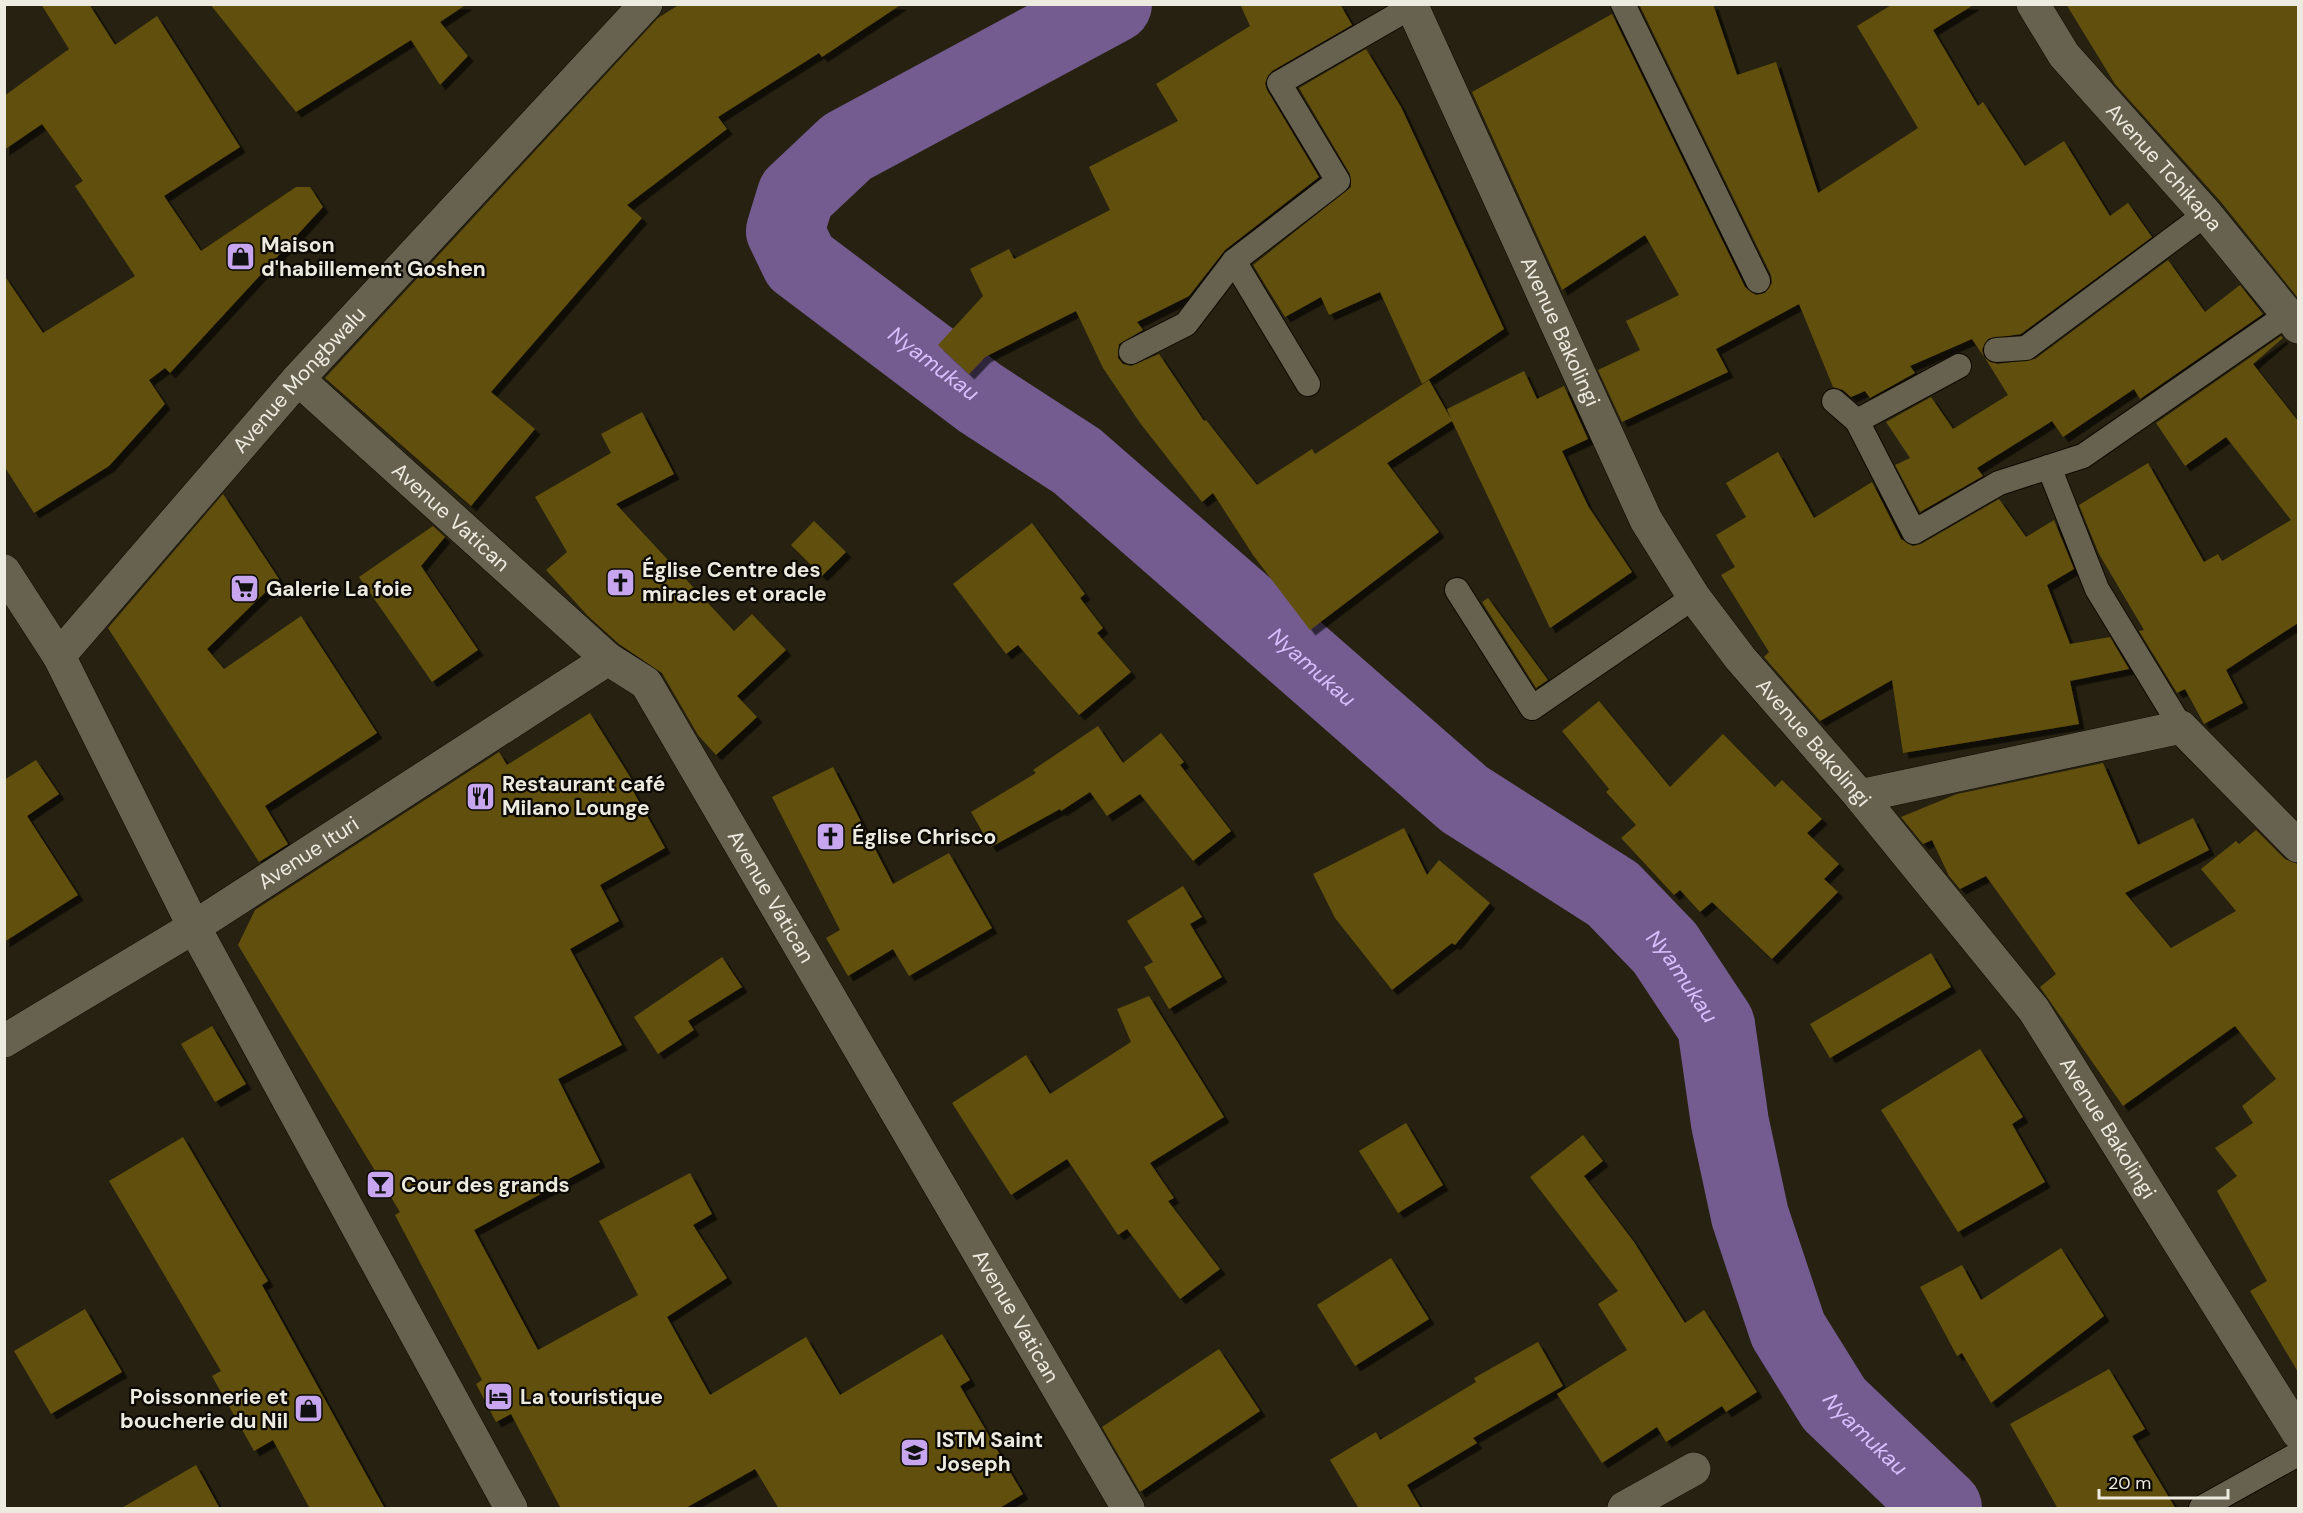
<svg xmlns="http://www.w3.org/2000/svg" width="2303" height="1513" font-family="'DM Sans',sans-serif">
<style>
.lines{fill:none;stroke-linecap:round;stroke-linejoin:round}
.river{stroke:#745c90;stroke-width:78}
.building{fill:#614f0c;filter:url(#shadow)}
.service-casing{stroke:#0f0a00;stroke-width:26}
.minor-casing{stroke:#0f0a00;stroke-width:34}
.service{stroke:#67624f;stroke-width:24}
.minor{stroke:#67624f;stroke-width:33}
.labels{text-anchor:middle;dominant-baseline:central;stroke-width:4.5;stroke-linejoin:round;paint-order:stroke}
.street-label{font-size:21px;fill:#edeadf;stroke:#0d0a05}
.poi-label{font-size:21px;font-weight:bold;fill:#edeadf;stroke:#0d0a05;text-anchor:start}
.water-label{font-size:22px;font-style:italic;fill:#d9befd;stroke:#0d0a05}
</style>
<defs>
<filter id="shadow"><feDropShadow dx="5.5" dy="5.5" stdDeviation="0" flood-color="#0009"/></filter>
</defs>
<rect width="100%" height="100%" fill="#262110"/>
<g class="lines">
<path class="river" id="s1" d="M1113,4L847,147L796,195L785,231L800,262L980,398L1077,461L1464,799L1613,894L1665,948L1716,1025L1730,1123L1750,1216L1788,1330L1834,1404L1943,1508"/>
</g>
<g class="building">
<polygon points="41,4 89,4 115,45 157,16 240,147 164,196 201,251 296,187 310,187 323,207 170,373 165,368 149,380 165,404 109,466 34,513 4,466 4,275 43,333 135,276 75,186 83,181 42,124 4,150 4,96 69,49"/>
<polygon points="210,4 467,4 440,22 468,56 440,85 411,40 296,112"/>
<polygon points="680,4 902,4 822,57 819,53 718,117 727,129 627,205 642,218 491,392 535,429 471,506 325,378 658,18"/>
<polygon points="1240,4 1340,4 1352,25 1272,71 1265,83 1267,90 1319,177 1225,250 1189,296 1137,322 1143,330 1119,344 1118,358 1123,364 1131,366 1159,354 1204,421 1206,420 1257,485 1312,449 1315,454 1429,380 1451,419 1447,409 1524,371 1537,399 1564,386 1588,439 1562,451 1588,506 1632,572 1550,628 1452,421 1387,463 1439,532 1310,630 1253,555 1213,493 1202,502 1140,423 1103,368 1076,311 985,357 969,374 938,345 983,296 970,269 1009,249 1014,259 1110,210 1089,167 1178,121 1156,84 1250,26"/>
<polygon points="1639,4 1713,4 1737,75 1776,62 1818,193 1918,128 1857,26 1893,4 1975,4 1933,30 1978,106 1983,102 2025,166 2064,141 2110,216 2128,203 2152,237 2021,334 1988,339 1982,350 1984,357 1972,339 1910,366 1915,373 1870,398 1865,391 1851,397 1843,390 1833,387 1799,304 1716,349 1728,372 1622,422 1598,370 1640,350 1626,321 1679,295 1645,235 1562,290 1472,92 1612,14 1745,287 1756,295 1765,293 1772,283 1771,275"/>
<polygon points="2066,4 2298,4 2298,298 2221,202 2115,84"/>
<polygon points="1366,49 1401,107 1504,329 1422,384 1380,292 1329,315 1321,297 1285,317 1253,265 1351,187 1350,174 1299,88"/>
<polygon points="2168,260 2205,312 2240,285 2263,314 2140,399 2134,389 2063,437 2052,421 1977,468 1983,476 1920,512 1895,465 1910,458 1886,422 1931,397 1953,429 2008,395 1985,358 1997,364 2035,359"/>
<polygon points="2281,336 2283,338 2253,364 2298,421 2298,623 2226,670 2243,703 2204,724 2185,689 2177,693 2139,631 2144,630 2099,554 2079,505 2148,463 2204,562 2218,554 2222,561 2291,520 2226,437 2185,466 2156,423"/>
<polygon points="642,412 674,474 616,504 734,631 752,614 786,650 737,696 757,717 716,755 698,735 662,673 619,644 588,616 546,570 567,552 535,497 611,453 601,434"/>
<polygon points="1778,452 1814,518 1872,482 1901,539 1913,546 1921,544 1999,499 2026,537 2054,520 2074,569 2047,585 2070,644 2110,637 2129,669 2070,681 2079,724 1903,753 1892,680 1820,721 1764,657 1769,652 1721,575 1735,567 1716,535 1746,517 1726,483"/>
<polygon points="223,494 279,579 207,649 224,669 301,616 377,733 265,806 288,844 259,862 108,628"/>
<polygon points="814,521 846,552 822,576 791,545"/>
<polygon points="1032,523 1085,594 1080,598 1103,628 1097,633 1131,672 1079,715 1018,645 1006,654 953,584"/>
<polygon points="433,526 445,537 421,566 478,650 432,682 359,577"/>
<polygon points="1488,598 1548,680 1536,688 1482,602"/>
<polygon points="1599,701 1670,787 1723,734 1775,787 1782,780 1822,819 1807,833 1839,864 1824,879 1838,892 1772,959 1712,902 1700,912 1680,890 1674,895 1621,838 1636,825 1606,792 1609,789 1562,731"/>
<polygon points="590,713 632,780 628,782 665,848 600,885 619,921 570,949 622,1045 558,1079 600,1162 474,1230 538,1350 638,1295 599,1221 690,1173 712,1214 693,1225 727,1278 667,1317 710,1395 806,1337 840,1395 942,1334 970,1380 960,1386 1023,1494 998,1509 779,1509 755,1469 684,1509 561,1509 511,1414 496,1422 476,1384 482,1380 395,1215 400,1212 238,945 255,910 499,752 507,765"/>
<polygon points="1098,726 1123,763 1161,733 1184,762 1180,765 1231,831 1193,861 1140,794 1107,816 1090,792 1061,811 1060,809 991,847 971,812 1036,773 1033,770"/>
<polygon points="36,760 59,794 27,816 78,895 4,942 4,780"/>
<polygon points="2103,763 2138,845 2193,818 2209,850 2125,893 2171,948 2236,911 2201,869 2236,841 2239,844 2256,830 2285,859 2298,864 2298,1372 2250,1291 2267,1281 2217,1191 2237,1176 2215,1148 2253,1123 2242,1106 2276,1079 2235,1026 2123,1106 2040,987 2056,974 1986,876 1960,889 1949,876 1932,840 1923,844 1901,817 1957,794"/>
<polygon points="833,767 893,884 949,853 992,928 909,976 893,949 848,976 826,938 840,930 772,797"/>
<polygon points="1404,828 1427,875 1439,860 1490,903 1455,945 1452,943 1392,990 1335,918 1313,874"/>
<polygon points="1183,886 1202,917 1190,924 1222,977 1169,1009 1144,967 1153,962 1127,921"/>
<polygon points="1931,953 1951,987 1830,1058 1810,1024"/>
<polygon points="722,957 742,987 688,1021 694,1030 658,1054 634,1017"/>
<polygon points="1149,996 1224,1117 1150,1163 1174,1198 1168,1201 1220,1269 1180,1299 1127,1229 1118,1235 1067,1159 1011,1195 952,1103 1026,1055 1050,1094 1131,1042 1117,1009"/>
<polygon points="212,1026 246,1084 215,1102 181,1044"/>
<polygon points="1980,1049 2023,1117 2012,1124 2045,1182 1958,1232 1881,1110"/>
<polygon points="1406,1123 1443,1185 1398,1213 1359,1151"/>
<polygon points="1583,1135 1603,1161 1584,1176 1634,1242 1685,1323 1704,1310 1757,1392 1726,1412 1722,1406 1666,1442 1657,1427 1602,1463 1557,1394 1627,1350 1598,1304 1618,1291 1530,1177"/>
<polygon points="183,1137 268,1281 262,1285 385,1509 310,1509 273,1440 254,1451 212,1376 221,1371 109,1181"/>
<polygon points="2061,1248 2104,1316 1991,1403 1962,1353 1957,1356 1920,1287 1962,1265 1981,1300"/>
<polygon points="1391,1258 1429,1319 1355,1366 1317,1305"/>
<polygon points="85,1309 122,1372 51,1414 14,1351"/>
<polygon points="1538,1342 1563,1386 1473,1438 1477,1443 1407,1485 1421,1509 1359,1509 1330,1460 1376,1432 1380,1440 1476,1382 1474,1378"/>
<polygon points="1219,1349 1260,1411 1140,1492 1102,1427"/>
<polygon points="2109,1369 2145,1429 2132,1436 2176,1509 2058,1509 2010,1424"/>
<polygon points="196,1465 220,1509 120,1509"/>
</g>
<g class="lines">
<defs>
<g id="service">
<polyline points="1623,4 1758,281"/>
<polyline points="1234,261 1308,384"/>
<polyline points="1996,350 2026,348 2206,214"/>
<polyline points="1131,352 1186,324 1234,261 1338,181 1279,83 1411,7"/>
<polyline points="1834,401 1857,421 1914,532 1999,483 2083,456 2288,314"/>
<polyline points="1857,421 1959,366"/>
<polyline points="2049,467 2097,589 2181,727"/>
<polyline points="1457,590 1532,708 1694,597"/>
<polyline points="2201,1508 2298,1454"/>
</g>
<g id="minor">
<path id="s2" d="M1411,4L1646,520L1694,597L1740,658L1860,796L2034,1010L2298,1433"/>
<path id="s3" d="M2033,4L2064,55L2206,214L2298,327"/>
<path id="s4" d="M298,379L608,659L646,683L1128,1508"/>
<polyline points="4,571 59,656 194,927 511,1508"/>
<path id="s5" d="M59,656L298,379L646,4"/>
<polyline points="1860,796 2181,727 2298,846"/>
<path id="s6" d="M4,1041L194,927L608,659"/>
<polyline points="1624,1508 1694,1469"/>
</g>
</defs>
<use href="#service" class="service-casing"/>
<use href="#minor" class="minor-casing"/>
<use href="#service" class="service"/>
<use href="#minor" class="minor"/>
</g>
<defs>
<symbol id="shop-square" viewBox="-11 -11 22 22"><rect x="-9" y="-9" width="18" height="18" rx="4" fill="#c7a6ef" stroke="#0d0a05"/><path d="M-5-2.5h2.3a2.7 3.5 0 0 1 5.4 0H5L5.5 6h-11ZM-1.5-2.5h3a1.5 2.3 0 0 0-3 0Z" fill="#111"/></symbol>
<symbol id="church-square" viewBox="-11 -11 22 22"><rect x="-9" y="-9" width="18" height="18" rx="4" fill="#c7a6ef" stroke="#0d0a05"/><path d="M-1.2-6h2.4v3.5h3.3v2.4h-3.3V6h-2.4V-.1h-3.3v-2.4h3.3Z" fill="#111"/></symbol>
<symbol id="supermarket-square" viewBox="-11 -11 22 22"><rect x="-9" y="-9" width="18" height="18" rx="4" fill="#c7a6ef" stroke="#0d0a05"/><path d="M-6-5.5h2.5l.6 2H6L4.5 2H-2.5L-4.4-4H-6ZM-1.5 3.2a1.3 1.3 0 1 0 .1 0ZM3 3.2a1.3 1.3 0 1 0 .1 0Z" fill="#111"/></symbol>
<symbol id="restaurant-square" viewBox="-11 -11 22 22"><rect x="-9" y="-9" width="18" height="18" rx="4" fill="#c7a6ef" stroke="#0d0a05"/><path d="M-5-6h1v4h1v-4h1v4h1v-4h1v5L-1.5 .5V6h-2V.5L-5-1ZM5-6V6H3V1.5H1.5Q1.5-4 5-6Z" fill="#111"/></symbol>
<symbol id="bar-square" viewBox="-11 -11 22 22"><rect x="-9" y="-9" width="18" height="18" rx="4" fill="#c7a6ef" stroke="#0d0a05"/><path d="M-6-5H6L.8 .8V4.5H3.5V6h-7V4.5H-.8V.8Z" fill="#111"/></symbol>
<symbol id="hotel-square" viewBox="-11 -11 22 22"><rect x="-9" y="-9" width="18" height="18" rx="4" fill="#c7a6ef" stroke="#0d0a05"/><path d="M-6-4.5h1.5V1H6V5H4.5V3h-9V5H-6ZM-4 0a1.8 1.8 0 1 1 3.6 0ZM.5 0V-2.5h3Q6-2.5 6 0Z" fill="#111"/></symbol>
<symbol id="university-square" viewBox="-11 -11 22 22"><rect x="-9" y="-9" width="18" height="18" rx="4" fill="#c7a6ef" stroke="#0d0a05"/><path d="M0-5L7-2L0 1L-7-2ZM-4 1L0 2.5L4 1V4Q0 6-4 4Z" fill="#111"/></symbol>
</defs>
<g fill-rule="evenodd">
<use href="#shop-square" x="224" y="240" width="33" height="33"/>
<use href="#church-square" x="604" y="566" width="33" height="33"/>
<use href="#supermarket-square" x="228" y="572" width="33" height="33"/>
<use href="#restaurant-square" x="464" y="780" width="33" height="33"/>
<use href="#church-square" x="814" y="820" width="33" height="33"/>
<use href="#bar-square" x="364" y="1168" width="33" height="33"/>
<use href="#hotel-square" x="482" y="1380" width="33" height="33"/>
<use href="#shop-square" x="292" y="1392" width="33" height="33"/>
<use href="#university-square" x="898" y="1436" width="33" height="33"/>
</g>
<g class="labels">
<g class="street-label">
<text stroke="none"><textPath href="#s3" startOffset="210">Avenue Tchikapa</textPath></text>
<text stroke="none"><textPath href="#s2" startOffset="360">Avenue Bakolingi</textPath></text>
<text stroke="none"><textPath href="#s5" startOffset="366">Avenue Mongbwalu</textPath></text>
<text stroke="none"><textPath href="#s4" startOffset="206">Avenue Vatican</textPath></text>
<text stroke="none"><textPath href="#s2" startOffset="846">Avenue Bakolingi</textPath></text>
<text stroke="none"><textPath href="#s6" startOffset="358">Avenue Ituri</textPath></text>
<text stroke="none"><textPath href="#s4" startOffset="710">Avenue Vatican</textPath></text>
<text stroke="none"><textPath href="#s2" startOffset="1332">Avenue Bakolingi</textPath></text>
<text stroke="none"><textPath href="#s4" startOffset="1196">Avenue Vatican</textPath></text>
</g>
<g class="poi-label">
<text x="261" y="245">Maison<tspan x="261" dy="24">d'habillement Goshen</tspan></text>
<text x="642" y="570">Église Centre des<tspan x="642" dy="24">miracles et oracle</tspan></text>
<text x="266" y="589">Galerie La foie</text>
<text x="502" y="784">Restaurant café<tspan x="502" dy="24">Milano Lounge</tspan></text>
<text x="852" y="837">Église Chrisco</text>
<text x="401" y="1185">Cour des grands</text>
<text x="288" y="1397" text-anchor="end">Poissonnerie et<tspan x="288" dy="24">boucherie du Nil</tspan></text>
<text x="520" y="1397">La touristique</text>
<text x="936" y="1440">ISTM Saint<tspan x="936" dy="24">Joseph</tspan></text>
</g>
<g class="water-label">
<text stroke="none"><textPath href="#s1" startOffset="612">Nyamukau</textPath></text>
<text stroke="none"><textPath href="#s1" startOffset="1098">Nyamukau</textPath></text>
<text stroke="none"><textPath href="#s1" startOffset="1584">Nyamukau</textPath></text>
<text stroke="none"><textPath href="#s1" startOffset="2088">Nyamukau</textPath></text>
</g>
</g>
<rect width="2303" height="1513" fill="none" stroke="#edeadf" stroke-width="12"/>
<path d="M2099 1489v9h129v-9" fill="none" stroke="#edeadf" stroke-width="3"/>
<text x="2108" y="1489" font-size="18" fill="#edeadf" stroke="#0d0a05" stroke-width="4.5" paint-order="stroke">20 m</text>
</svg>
